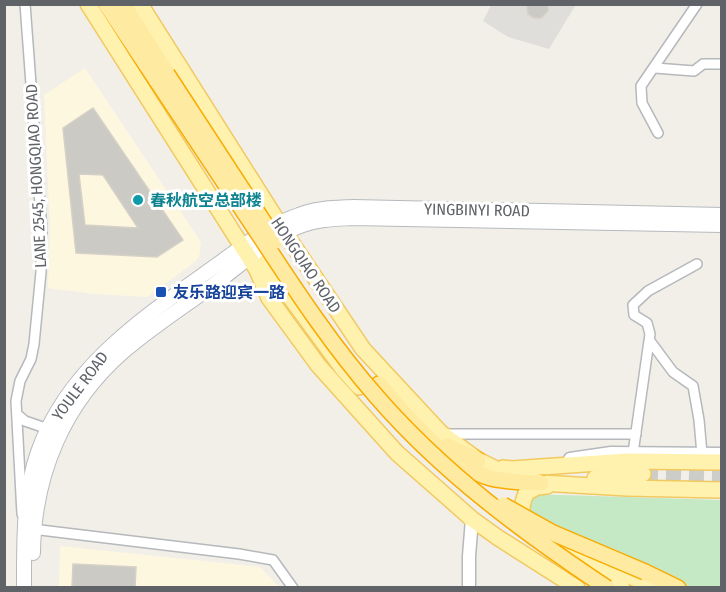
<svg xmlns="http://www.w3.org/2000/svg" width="726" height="592" font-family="'Fira Sans Condensed','Noto Sans SC',sans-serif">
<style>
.commercial{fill:#fef7e0}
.industrial{fill:#e0deda}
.green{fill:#c5e8c5}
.building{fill:#cccac5;stroke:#d6d1c6;stroke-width:1.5;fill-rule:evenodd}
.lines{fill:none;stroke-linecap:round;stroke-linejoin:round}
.primary-tunnel{stroke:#ccccc8;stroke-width:15;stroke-dasharray:15 8;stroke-linecap:butt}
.minor-casing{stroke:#b5b8bc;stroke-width:12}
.tertiary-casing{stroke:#b5b8bc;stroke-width:15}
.secondary-casing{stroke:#b6babf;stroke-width:16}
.primary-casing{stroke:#f2c960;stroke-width:18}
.trunk-casing{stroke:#f9ab00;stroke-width:18}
.minor{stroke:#fff;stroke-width:9}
.tertiary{stroke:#fff;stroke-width:12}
.secondary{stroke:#fff;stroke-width:14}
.primary{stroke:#fff2af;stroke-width:15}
.trunk{stroke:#feeaa1;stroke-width:15}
.trunk-bridge-casing{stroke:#f9ab00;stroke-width:18;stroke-linecap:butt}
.trunk-bridge{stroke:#feeaa1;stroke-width:15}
.culture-dot{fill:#0f9aa8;stroke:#fff;stroke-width:2}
.transit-dot{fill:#1a4fb4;stroke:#fff;stroke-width:2}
.labels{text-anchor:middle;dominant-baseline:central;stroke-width:6;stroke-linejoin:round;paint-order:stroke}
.street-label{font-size:16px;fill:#5f6368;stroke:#fff}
.culture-label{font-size:16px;font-weight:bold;fill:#0d838f;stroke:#fff;text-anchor:start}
.transit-label{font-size:16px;font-weight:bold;fill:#164399;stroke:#fff;text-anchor:start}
</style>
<rect width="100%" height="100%" fill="#f1efe8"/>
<g class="commercial">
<polygon points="85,68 199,239 201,244 199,257 195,262 147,297 95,294 48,288 50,230 44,95"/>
<polygon points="60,546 260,567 279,587 59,588"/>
</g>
<polygon class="industrial" points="491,5 575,5 575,6 549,49 508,37 483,21"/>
<polygon class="green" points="528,494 721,500 721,587 690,587 528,516"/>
<g class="building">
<polygon points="527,4 548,4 548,11 541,18 534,18 528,14"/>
<path d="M93,108L183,240L157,257L76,253L63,128ZM79,174L103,175L138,228L85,225Z"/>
<polygon points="73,564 136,567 135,588 72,588"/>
</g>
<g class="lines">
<polyline class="primary-tunnel" points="643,474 722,477"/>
<defs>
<g id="minor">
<polyline points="655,68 694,71 703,64 722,64"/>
<polyline points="658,133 642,103 641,86 697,4"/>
<polyline points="650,341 673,372 693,386 699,420 702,454"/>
<polyline points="18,415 25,421 51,430"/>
<polyline points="447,434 636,434"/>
<polyline points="633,453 650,334 647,323 634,315 633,305 648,291 697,264"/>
<polyline points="22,514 16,401 20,381 31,359 34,344 41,272 42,231 25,4"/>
<polyline points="32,529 239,554 273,560 293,588"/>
</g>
<g id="tertiary">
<polyline points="570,459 611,453 722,454"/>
<polyline points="469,588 469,556 472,519"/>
</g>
<g id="secondary">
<path d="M33,553C34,474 64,403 124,351C152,327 183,307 212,286C240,266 271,236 303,225C319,219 336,219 353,218L722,225"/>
<path d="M24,588C24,543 23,494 38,452C68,367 144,317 214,267C240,249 268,225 299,215C316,208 335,208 353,207L722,215"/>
</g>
<g id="primary">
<polyline points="88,4 257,270 269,298 318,365 397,453 472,519 497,537 577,588"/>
<polyline points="140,4 285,233 363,349 441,433 478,460 502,472 541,483 627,488 722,490"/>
<polyline points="265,263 343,369 359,387"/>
<polyline points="503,468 512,469 627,461 722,462"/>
<polyline points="595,478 643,474"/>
<path d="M525,526C519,515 522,504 526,493L537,487L547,486"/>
<polyline points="545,542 659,588"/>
<polyline points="588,568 622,588"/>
</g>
<g id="trunk">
<polyline points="106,4 157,81"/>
<polyline points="123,4 167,74"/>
<path d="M379,384C410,420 444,464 491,478C507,482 525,482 541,483"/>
<polyline points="448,446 478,460"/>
<polyline points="645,572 678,588"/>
</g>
</defs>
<use href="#minor" class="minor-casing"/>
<use href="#tertiary" class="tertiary-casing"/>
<use href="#secondary" class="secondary-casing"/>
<use href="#primary" class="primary-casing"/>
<use href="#trunk" class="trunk-casing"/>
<use href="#minor" class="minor"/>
<use href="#tertiary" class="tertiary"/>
<use href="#secondary" class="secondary"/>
<use href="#primary" class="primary"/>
<use href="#trunk" class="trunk"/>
<defs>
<g id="trunk-bridge">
<polyline points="167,74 276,241"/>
<path d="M157,81C192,134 227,186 262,239C298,294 334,348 377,397C443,473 523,532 607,588"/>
<polyline points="503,505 553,533 645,572"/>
</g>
</defs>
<use href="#trunk-bridge" class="trunk-bridge-casing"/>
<use href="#trunk-bridge" class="trunk-bridge"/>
</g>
<circle class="culture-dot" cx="138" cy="200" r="6"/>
<rect class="transit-dot" x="155" y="286" width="12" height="12" rx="3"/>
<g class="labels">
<g class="street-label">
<text transform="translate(36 176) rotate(-93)">LANE 2545, HONGQIAO ROAD</text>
<text transform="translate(477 210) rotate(1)">YINGBINYI ROAD</text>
<text transform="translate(306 265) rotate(56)">HONGQIAO ROAD</text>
<text transform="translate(80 386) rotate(-53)">YOULE ROAD</text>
</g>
<g class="culture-label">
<text x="150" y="200">春秋航空总部楼</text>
</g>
<g class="transit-label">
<text x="173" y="292">友乐路迎宾一路</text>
</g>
</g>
<rect width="726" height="592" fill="none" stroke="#5f6368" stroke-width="12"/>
</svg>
